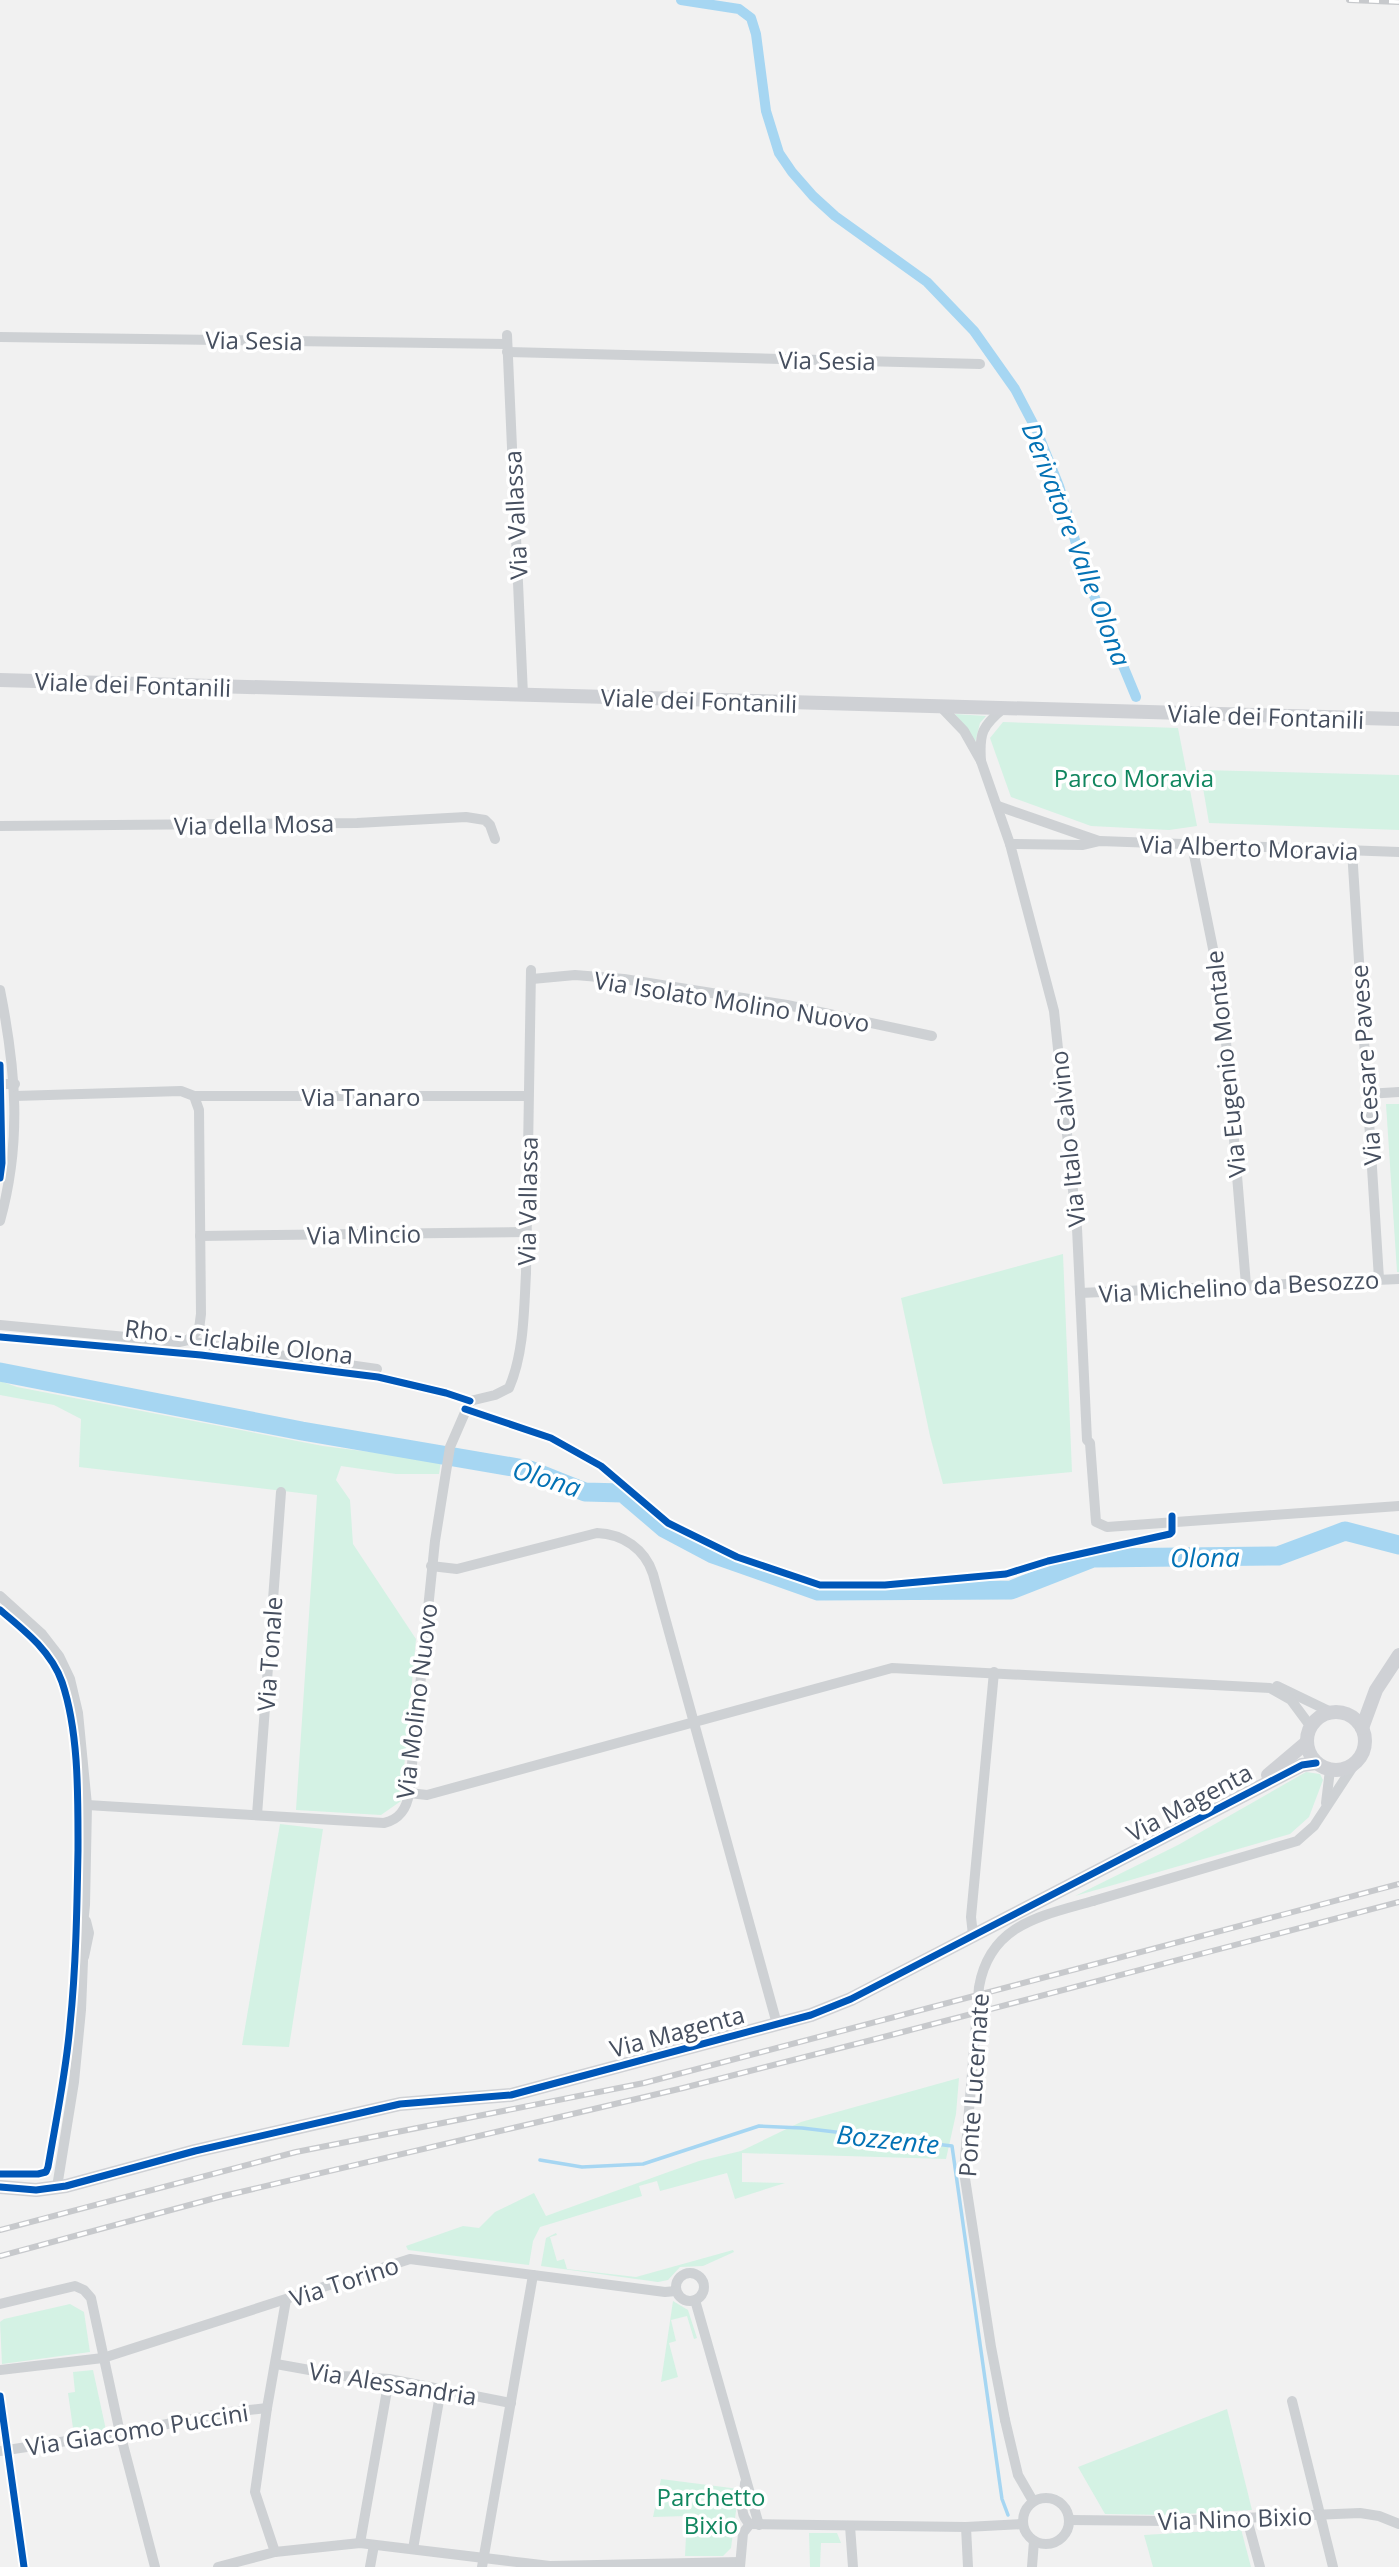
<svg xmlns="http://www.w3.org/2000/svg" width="1399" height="2567" font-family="'Open Sans',sans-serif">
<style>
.green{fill:#d4f2e4}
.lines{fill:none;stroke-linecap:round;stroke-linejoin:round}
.stream{stroke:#a6d6f2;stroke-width:3.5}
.canal{stroke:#a6d6f2;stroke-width:10}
.river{stroke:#a6d6f2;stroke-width:19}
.street{stroke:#ced1d4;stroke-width:10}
.secondary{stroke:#cfd1d5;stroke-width:14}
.rail-casing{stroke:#c7c9cc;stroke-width:6}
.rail{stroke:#fff;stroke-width:3.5;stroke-dasharray:10;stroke-linecap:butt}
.street-bridge{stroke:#ced1d4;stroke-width:10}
.cycleway-casing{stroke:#fff;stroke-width:11}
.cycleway{stroke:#0057b8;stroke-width:7}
.labels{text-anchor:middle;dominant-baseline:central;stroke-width:7;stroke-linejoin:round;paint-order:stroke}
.street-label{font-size:24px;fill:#464f5f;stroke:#fff}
.park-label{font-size:24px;fill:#11865f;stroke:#fff}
.water-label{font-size:26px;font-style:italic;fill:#0372b5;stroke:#fff}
</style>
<rect width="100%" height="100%" fill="#f1f1f1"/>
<g class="green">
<polygon points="955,714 986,716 980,723 975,743 968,730"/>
<polygon points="1003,722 1178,728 1197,826 1169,830 1091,826 1011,797 990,738"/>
<polygon points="1200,770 1399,775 1399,830 1209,823"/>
<polygon points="1386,1104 1399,1104 1399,1272 1397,1272"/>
<polygon points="1063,1254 1072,1472 943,1484 930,1436 901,1298"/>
<polygon points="0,1381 17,1387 323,1446 441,1461 439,1474 396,1474 341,1466 336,1480 350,1500 353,1544 416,1639 401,1801 381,1815 296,1810 317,1495 79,1467 81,1419 54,1405 0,1395"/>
<polygon points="1306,1772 1320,1774 1323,1780 1309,1817 1290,1834 1075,1896 1178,1845"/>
<polygon points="280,1824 323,1829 289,2047 242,2045"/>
<polygon points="959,2078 956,2114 946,2159 742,2153 742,2182 785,2183 735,2199 727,2173 660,2191 657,2181 639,2186 642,2196 540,2227 533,2241 529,2265 408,2250 406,2246 463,2226 479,2228 495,2212 534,2193 546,2216 699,2161 741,2151 801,2122"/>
<polygon points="556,2233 557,2235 550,2237 557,2261 564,2259 567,2269 636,2277 733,2250 734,2252 703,2266 680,2267 668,2280 658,2282 541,2266 546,2238"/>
<polygon points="673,2301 688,2310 697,2338 694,2339 687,2316 671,2320 676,2341 669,2343 678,2377 661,2382"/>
<polygon points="70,2304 84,2312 90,2352 2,2364 0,2322 4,2319"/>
<polygon points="93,2370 106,2430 74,2435 68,2393 75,2392 73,2372"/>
<polygon points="1227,2409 1252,2510 1168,2515 1105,2514 1078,2467"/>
<polygon points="661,2479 739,2489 731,2548 723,2556 685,2556 687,2516 653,2517"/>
<polygon points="1241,2529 1251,2567 1153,2567 1144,2535"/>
<polygon points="809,2533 837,2533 841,2543 821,2543 820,2567 810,2567"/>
</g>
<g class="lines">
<polyline class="stream" points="540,2160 582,2167 643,2164 759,2126 802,2128 952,2146 1002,2499 1008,2515"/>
<polyline class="canal" points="681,0 739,9 751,18 756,34 766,111 779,153 792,172 813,196 835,216 927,282 974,331 1015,389 1037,431 1059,486 1085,574 1136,697"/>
<polyline class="river" points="0,1372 302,1431 530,1470 585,1492 623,1493 664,1528 713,1554 818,1591 1011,1590 1093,1558 1278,1556 1345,1531 1399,1545"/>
<g class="street">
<polyline points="507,335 523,695"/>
<polyline points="0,337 507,344"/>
<polyline points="507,352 980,364"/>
<path d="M941,707L964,731L981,761C979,733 982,726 1004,708"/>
<polyline points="981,761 1010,844 1054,1011 1077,1228 1087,1440 1090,1443 1096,1522 1107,1527 1399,1506"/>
<polyline points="998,806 1099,841"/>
<polyline points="0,826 357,823 466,817 485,820 490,825 495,839"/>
<polyline points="1010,844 1083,845 1100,841 1399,852"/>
<polyline points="1192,845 1222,993 1246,1285"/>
<polyline points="1352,850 1379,1279"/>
<polyline points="532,979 575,975 624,979 787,1005 932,1036"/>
<path d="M0,990C16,1070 22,1142 0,1221"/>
<polyline points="0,1084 15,1084"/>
<polyline points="1367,1094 1399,1092"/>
<polyline points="15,1096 181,1091 194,1096 199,1110 201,1314 199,1329 188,1340"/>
<polyline points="194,1096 528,1096"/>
<polyline points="200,1236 527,1232"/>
<polyline points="1080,1293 1399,1279"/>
<polyline points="0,1325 179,1342 188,1340 208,1345 377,1369"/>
<path d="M431,1566L457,1569L597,1533C623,1534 645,1549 653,1574L777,2024"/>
<polyline points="0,1596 42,1634 59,1656 70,1679 78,1713 87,1805 85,1905 81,1944 83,1961 81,2010 74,2082 57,2187"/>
<polyline points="1277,1686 1333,1713"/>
<polyline points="409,1793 427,1795 892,1668 1270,1688 1291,1700 1311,1727"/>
<polyline points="1326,1803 1330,1770"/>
<path d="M87,1805L384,1823C399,1820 407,1808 409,1793L435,1541L450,1447L470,1401L495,1395L509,1388C524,1354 524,1310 526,1273L531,970"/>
<polyline points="257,1815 281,1492"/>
<polyline points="1093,1901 1297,1841 1314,1826 1354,1765"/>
<polyline points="973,1935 971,1917 994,1672"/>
<polyline points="84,1957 89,1933 86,1921"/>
<circle cx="690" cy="2287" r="14"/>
<polyline points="695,2300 759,2525"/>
<polyline points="0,2304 75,2286 84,2290 91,2298 120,2433 155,2567"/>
<polyline points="276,2364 343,2376 389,2379 511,2403"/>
<polyline points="0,2370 103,2358 410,2259 665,2292 676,2291"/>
<polyline points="0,2396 24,2567"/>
<polyline points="1292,2401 1333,2567"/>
<polyline points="1005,2420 1018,2475 1033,2501"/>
<polyline points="0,2451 120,2433 230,2412 267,2408"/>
<path d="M745,2483C744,2497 737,2514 750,2524"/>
<circle cx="1046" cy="2521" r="23"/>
<polyline points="1247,2519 1260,2567"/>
<polyline points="1069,2520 1168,2521 1360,2513 1379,2516 1399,2524"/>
<polyline points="750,2524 966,2527 1023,2524"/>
<polyline points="850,2526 853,2567"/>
<polyline points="966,2527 968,2567"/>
<polyline points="360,2543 389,2379"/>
<polyline points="413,2549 441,2389"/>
<polyline points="275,2552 255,2492 267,2408 286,2300"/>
<polyline points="218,2567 275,2552 360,2543 550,2566 740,2562"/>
<polyline points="370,2567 374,2545"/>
<polyline points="482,2567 533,2275"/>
<polyline points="740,2567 743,2533 750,2524"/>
<polyline points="1032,2567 1034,2541"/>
</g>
<g class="secondary">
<polyline points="0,680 1399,719"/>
<circle cx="1336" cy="1741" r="29"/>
<polyline points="1362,1728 1376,1690 1399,1655"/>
<polyline points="1268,1775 1307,1742"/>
<polyline points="0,2187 36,2190 66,2186 195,2151 400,2104 511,2095 811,2015 851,1999 1302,1765 1316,1763"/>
</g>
<defs>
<g id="rail">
<polyline points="1349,0 1399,2"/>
<polyline points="0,2230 296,2152 644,2083 1399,1884"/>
<polyline points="0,2256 219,2197 683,2088 895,2034 1399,1902"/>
</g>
</defs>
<use href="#rail" class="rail-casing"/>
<use href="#rail" class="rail"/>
<path class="street-bridge" d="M1005,2420L991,2347L964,2172L979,1987C990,1924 1041,1916 1093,1901"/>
<defs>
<g id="cycleway">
<polyline points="0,1065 2,1163 0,1178"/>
<polyline points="0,1337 201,1355 378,1377 446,1393 470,1401"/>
<polyline points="465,1409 551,1438 601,1466 668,1523 737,1557 820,1585 885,1585 1006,1574 1048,1561 1170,1534 1172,1532 1172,1516"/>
<path d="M0,1610C24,1630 51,1651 62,1682C79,1732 78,1797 78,1850C77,1908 76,1967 70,2025C66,2073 56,2120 48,2167L46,2172L38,2174H0"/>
<polyline points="0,2187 36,2190 66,2186 195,2151 400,2104 511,2095 811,2015 851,1999 1302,1765 1316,1763"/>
<polyline points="0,2396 24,2567"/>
</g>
</defs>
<use href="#cycleway" class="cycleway-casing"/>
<use href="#cycleway" class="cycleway"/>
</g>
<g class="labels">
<g class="street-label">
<text transform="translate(254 340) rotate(1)">Via Sesia</text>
<text transform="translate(827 360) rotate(1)">Via Sesia</text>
<text transform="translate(515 515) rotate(-93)">Via Vallassa</text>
<text transform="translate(133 684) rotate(2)">Viale dei Fontanili</text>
<text transform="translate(699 700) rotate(2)">Viale dei Fontanili</text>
<text transform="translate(1266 716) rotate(2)">Viale dei Fontanili</text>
<text transform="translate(254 824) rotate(-1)">Via della Mosa</text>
<text transform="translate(1249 847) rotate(2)">Via Alberto Moravia</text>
<text transform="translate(732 1001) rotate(9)">Via Isolato Molino Nuovo</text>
<text transform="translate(1225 1064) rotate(-96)">Via Eugenio Montale</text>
<text transform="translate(1365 1065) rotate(-94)">Via Cesare Pavese</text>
<text x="361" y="1096">Via Tanaro</text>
<text transform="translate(1067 1139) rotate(-96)">Via Italo Calvino</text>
<text transform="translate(527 1201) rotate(-89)">Via Vallassa</text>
<text transform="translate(364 1234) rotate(-1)">Via Mincio</text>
<text transform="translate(1239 1286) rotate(-3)">Via Michelino da Besozzo</text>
<text transform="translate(239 1341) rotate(7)">Rho - Ciclabile Olona</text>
<text transform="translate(269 1654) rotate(-86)">Via Tonale</text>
<text transform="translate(416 1701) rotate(-83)">Via Molino Nuovo</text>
<text transform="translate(1189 1802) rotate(-28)">Via Magenta</text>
<text transform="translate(677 2031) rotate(-15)">Via Magenta</text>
<text transform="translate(973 2085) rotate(-86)">Ponte Lucernate</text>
<text transform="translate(344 2281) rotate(-18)">Via Torino</text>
<text transform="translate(393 2383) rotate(9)">Via Alessandria</text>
<text transform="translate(137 2429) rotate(-9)">Via Giacomo Puccini</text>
<text transform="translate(1235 2518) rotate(-2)">Via Nino Bixio</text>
</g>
<g class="park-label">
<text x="1134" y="777">Parco Moravia</text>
<text x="711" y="2496">Parchetto<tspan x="711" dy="28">Bixio</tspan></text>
</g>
<g class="water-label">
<text transform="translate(1077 544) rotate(69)">Derivatore Valle Olona</text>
<text transform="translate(547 1478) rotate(17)">Olona</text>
<text transform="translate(1205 1557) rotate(-1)">Olona</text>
<text transform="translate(888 2139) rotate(6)">Bozzente</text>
</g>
</g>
</svg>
